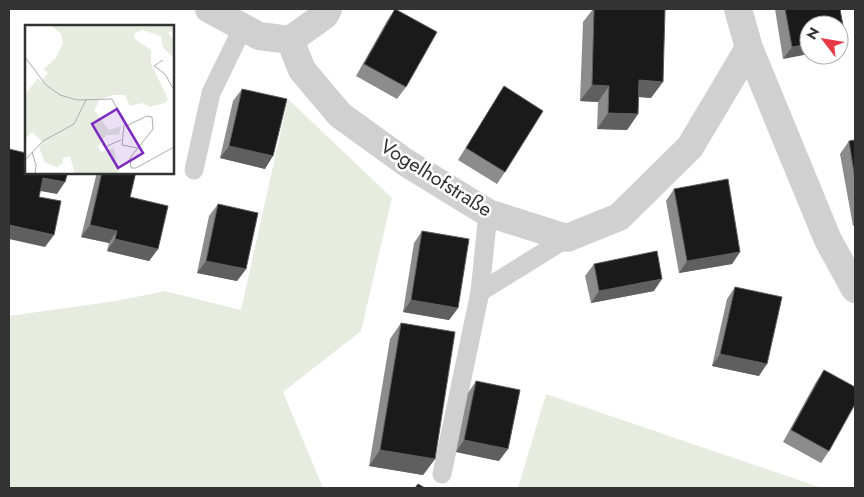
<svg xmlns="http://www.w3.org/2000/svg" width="864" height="497" font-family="Jost,sans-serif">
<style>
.green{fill:#e6ecdf}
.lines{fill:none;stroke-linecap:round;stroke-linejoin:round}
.service{stroke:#d0d0d0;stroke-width:19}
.minor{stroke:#d0d0d0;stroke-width:28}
.wall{fill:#8c8c8c}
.shaded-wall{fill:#5f5f5f}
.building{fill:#1a1a1a;stroke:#5f5f5f}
.labels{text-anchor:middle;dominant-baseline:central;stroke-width:5;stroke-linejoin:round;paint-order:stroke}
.street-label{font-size:20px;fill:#333;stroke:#fff}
.inset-road{fill:none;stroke:#adadad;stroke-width:1}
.view{fill:#7b2cbf;fill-opacity:0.15;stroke:#7b2cbf;stroke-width:2.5}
.inset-edge{fill:none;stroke:#333;stroke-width:2.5}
</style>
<rect width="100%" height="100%" fill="#fff"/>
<g class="green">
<polygon points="288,99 392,198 361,331 283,392 323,488 9,488 9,316 116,301 165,291 241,310"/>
<polygon points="546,394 822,488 518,488"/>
</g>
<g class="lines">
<g class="service">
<polyline points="194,170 211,93 243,27"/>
<polyline points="480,292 567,238"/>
<polyline points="442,474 480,292 488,213"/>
</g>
<g class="minor">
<polyline points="209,9 259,36 290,40 325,15 328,9"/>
<polyline points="738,9 749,48 828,240 855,289"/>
<polyline points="290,40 302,70 340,115 405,162 488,213 567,238 619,217 690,147 749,48"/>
</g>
</g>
<g class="wall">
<polygon points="395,9 406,87 397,99 356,76 387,21"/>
<polygon points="593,9 594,9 651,98 638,97 638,114 627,130 597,129 598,102 580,101 583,22"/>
<polygon points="775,9 840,9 783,59"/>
<polygon points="504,86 505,172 497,184 458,160 496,99"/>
<polygon points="242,89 265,169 220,158 233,101"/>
<polygon points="855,140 855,225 853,226 840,154 849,141"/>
<polygon points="97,172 136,172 130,197 158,249 149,261 107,251 109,243 81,237"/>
<polygon points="674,189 740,252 732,264 679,273 666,201"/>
<polygon points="218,204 246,269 237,281 197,273 209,216"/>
<polygon points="422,231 458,308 449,320 403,312 414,243"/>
<polygon points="594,264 654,291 591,303 585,276"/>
<polygon points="735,287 759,376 712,366 727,299"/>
<polygon points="401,323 435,459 423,475 369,466 390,339"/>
<polygon points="824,370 829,451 821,463 783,442 816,382"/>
<polygon points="476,381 499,461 456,452 468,393"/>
</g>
<g class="shaded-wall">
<polygon points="845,37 839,46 839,38"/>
<polygon points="809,44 809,54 783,59 792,47"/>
<polygon points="639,80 663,82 651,98 628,96"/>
<polygon points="592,85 609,86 598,102 580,101"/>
<polygon points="608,113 638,114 627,130 597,129"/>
<polygon points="229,146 273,156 265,169 220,158"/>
<polygon points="43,178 65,182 57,194 35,190"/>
<polygon points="9,225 54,235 45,247 9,239"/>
<polygon points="90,225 117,231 109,243 81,237"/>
<polygon points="115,239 158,249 149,261 107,251"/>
<polygon points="740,252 732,264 679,273 687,261"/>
<polygon points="206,261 246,269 237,281 197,273"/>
<polygon points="662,279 654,291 591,303 599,291"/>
<polygon points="411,300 458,308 449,320 403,312"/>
<polygon points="720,354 767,364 759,376 712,366"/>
<polygon points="464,440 508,449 499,461 456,452"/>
<polygon points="380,450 435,459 423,475 369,466"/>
</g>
<g class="building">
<polygon points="395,9 437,32 406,87 364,64"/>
<polygon points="594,9 665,9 663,82 639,80 638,114 608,113 609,86 592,85"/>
<polygon points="785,9 840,9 845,37 839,38 839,25 809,25 809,44 792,47"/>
<polygon points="504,86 543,111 505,172 466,148"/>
<polygon points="242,89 287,99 273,156 229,146"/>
<polygon points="855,140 855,179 849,141"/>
<polygon points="9,149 26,153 26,172 68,172 65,182 43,178 39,197 61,201 54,235 9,225"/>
<polygon points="102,172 136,172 130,197 168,206 158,249 115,239 117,231 90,225"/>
<polygon points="728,179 740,252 687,261 674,189"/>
<polygon points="218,204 258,213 246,269 206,261"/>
<polygon points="422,231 469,239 458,308 411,300"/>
<polygon points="657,251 662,279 599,291 594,264"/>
<polygon points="735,287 782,297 767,364 720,354"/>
<polygon points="401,323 455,332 435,459 380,450"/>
<polygon points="824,370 855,387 855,404 829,451 791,430"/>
<polygon points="476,381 520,390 508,449 464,440"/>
<polygon points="418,484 425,488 415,488"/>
</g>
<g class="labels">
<g class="street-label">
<text transform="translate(436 178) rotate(32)">Vogelhofstraße</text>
</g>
</g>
<g transform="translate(25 25)">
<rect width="149" height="149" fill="#fff"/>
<path d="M26,0H149V5L143,8L149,15V32L138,23L136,11L117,5L109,9L110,14L126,25V39L143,74L140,78L125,82L117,78L105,81L100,70H88L74,75L71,82L69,85L84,105L96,101L94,110H81L73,122L76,127L89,123L94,149H50L45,131L38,133V138L32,142L20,138L14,122L18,117L7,107L0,114V132V70L13,53L16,57L23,48L19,44L31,33L38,18L36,9Z" fill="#e6ecdf"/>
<path class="inset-road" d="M0,32L21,60L35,70L52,75L87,74L101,101L122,91L127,92L128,104L105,133L106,143H111L149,122M138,35L129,41L140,49L149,65M99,100L97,120L113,123M82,121L96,115M7,127L11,140L10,149M0,135L18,116L49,99L61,75"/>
<path class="view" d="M92,84L118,128L93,143L67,99Z"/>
<rect width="149" height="149" class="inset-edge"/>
</g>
<rect width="864" height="497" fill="none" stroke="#333333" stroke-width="20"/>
<g transform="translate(824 40) rotate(301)"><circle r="24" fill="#ffffff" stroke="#adadad"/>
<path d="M0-4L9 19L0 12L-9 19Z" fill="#e63946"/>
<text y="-8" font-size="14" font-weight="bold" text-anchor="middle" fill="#333333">N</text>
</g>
</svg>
